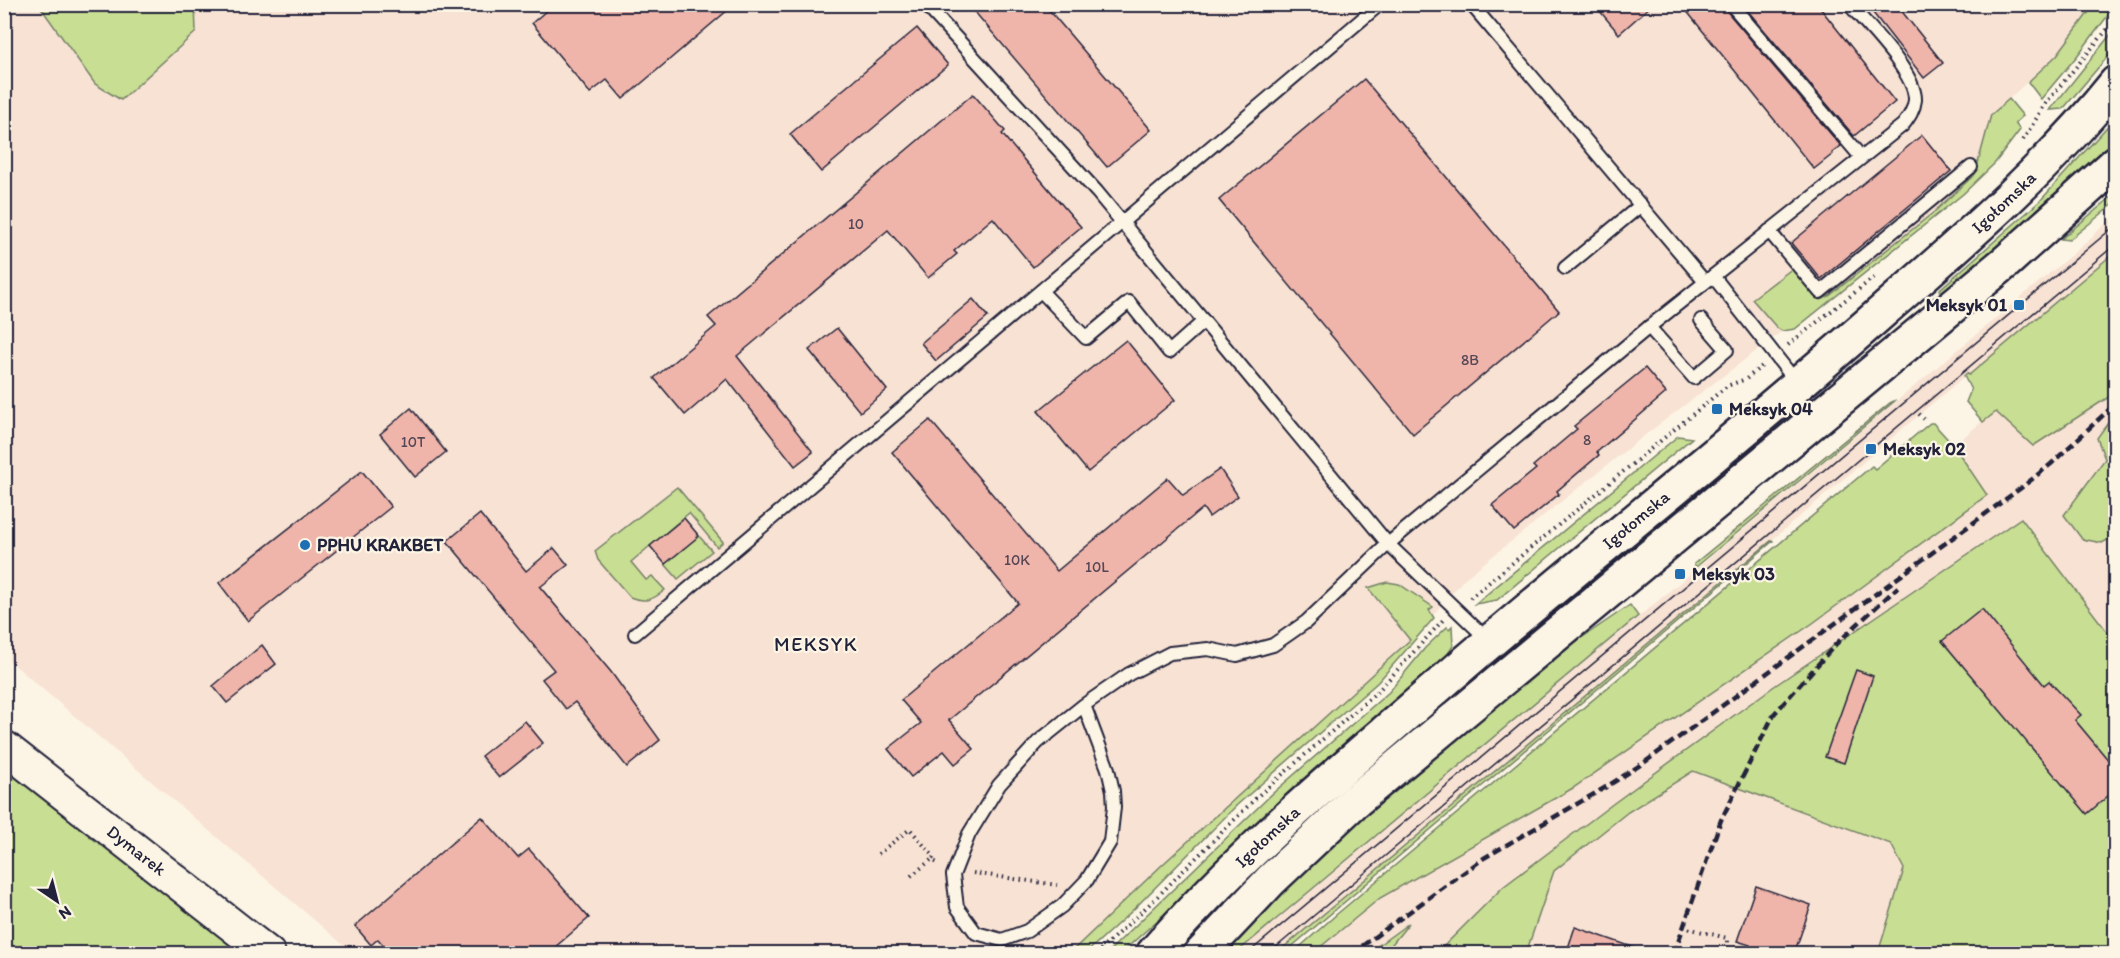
<svg xmlns="http://www.w3.org/2000/svg" width="2120" height="958" font-family="Itim,sans-serif">
<style>
.built{fill:#f8e2d3}
.green{fill:#c8de93;stroke:#758067;stroke-width:1.5}
.building{fill:#f0b5aa;stroke:#22223b;stroke-width:1.5}
.lines{fill:none;stroke-linecap:round;stroke-linejoin:round}
.service-casing{stroke:#22223b;stroke-width:16}
.tertiary-casing{stroke:#22223b;stroke-width:36}
.primary-casing{stroke:#22223b;stroke-width:38}
.path{stroke:#22223b;stroke-width:4;stroke-dasharray:1.5 4.5;stroke-linecap:butt}
.service{stroke:#fcf5e5;stroke-width:12}
.tertiary{stroke:#fcf5e5;stroke-width:32}
.primary{stroke:#fcf5e5;stroke-width:33}
.tram{stroke:#22223b;stroke-width:1.5}
.rail{stroke:#22223b;stroke-width:4.5;stroke-dasharray:9 4.5;stroke-linecap:butt}
.poi-dot{fill:#1f6fb2;stroke:#fcf5e5;stroke-width:2}
.labels{text-anchor:middle;dominant-baseline:central;stroke-width:4.5;stroke-linejoin:round;paint-order:stroke}
.number-label{font-size:15px;fill:#564757}
.street-label{font-size:18px;fill:#22223b;stroke:#fcf5e5}
.poi-label{font-size:18px;font-weight:bold;fill:#22223b;stroke:#fcf5e5;text-anchor:start}
.neighbourhood-label{font-size:20px;letter-spacing:1.5px;fill:#22223b;stroke:#fcf5e5}
</style>
<rect width="100%" height="100%" fill="#fcf5e5"/>
<filter id="ink" filterUnits="userSpaceOnUse"><feTurbulence type="fractalNoise" baseFrequency=".0167" numOctaves="2"/><feDisplacementMap in="SourceGraphic" scale="12" xChannelSelector="R" yChannelSelector="G"/><feConvolveMatrix kernelMatrix="1 2 1 2 8 2 1 2 1" color-interpolation-filters="sRGB"/></filter>
<g filter="url(#ink)">
<g class="built">
<polygon points="5,5 2094,5 2057,55 1991,115 1975,174 1934,212 1829,296 1645,435 1464,579 1409,643 1077,953 353,953 5,657"/>
<polygon points="2115,216 2115,252 1969,375 1967,374 1772,540 1277,953 1236,954 2094,236 2093,235"/>
<polygon points="2115,310 2115,953 1313,954 1380,898 1878,509"/>
</g>
<g class="green">
<polygon points="39,5 195,5 196,32 121,100 95,84"/>
<polygon points="2094,5 2116,5 2077,56 2041,99 2028,82 2057,55"/>
<polygon points="2115,29 2115,46 2109,55 2063,109 2050,110"/>
<polygon points="2009,99 2023,116 2015,123 2020,130 1995,163 1963,194 1795,329 1782,331 1777,328 1752,299 1793,268 1816,297 1821,300 1829,296 1934,212 1975,174 1991,115"/>
<polygon points="2115,118 2115,144 2096,163 1943,296 1939,290 2040,201"/>
<polygon points="2115,194 2115,203 2069,240 2061,239"/>
<polygon points="2115,252 2115,393 2033,446 1996,412 1983,422 1966,402 1971,390 1964,376 1967,373 1969,375"/>
<polygon points="1896,400 1696,567 1694,564 1890,403"/>
<polygon points="2115,413 2115,536 2102,543 2082,539 2064,515 2105,459 2097,438"/>
<polygon points="1930,423 1933,423 1954,446 1987,495 1813,623 1573,788 1380,898 1313,953 1293,953 1337,914 1872,466 1875,469"/>
<polygon points="1678,436 1692,438 1497,600 1475,604"/>
<path d="M677,487L723,542L717,547L689,513L631,562L646,580L652,576L665,590C653,600 644,603 630,597L598,560L595,551Z"/>
<polygon points="2021,518 2115,642 2115,953 1878,953 1904,869 1891,844 1693,771 1628,812 1554,871 1526,953 1436,954 1503,887 1614,803 1773,687"/>
<polygon points="699,536 712,551 678,579 665,564"/>
<polygon points="1772,540 1773,541 1284,953 1277,953"/>
<polygon points="1387,582 1399,584 1433,607 1429,610 1434,618 1378,682 1237,805 1132,911 1086,953 1070,953 1163,864 1410,640 1368,588"/>
<polygon points="1630,605 1638,616 1236,953 1223,954 1314,861 1416,771 1555,656"/>
<polygon points="1452,626 1453,646 1445,658 1313,770 1251,827 1170,909 1121,953 1107,953 1273,793 1389,692 1425,648 1447,627 1449,629"/>
<polygon points="5,762 250,953 5,953"/>
<polygon points="1409,923 1385,953 1368,953"/>
</g>
<g class="building">
<polygon points="554,4 735,4 623,99 607,80 590,93 532,23"/>
<polygon points="968,4 1044,4 1151,130 1107,167"/>
<polygon points="1594,4 1653,4 1619,34"/>
<polygon points="1681,4 1723,4 1725,9 1841,146 1832,153 1833,154 1814,169"/>
<polygon points="1742,4 1817,4 1895,102 1854,136"/>
<polygon points="1866,4 1896,4 1943,63 1924,78"/>
<polygon points="917,28 948,65 821,172 790,134"/>
<polygon points="1364,79 1559,311 1413,434 1219,200"/>
<polygon points="973,94 1005,131 1002,134 1081,227 1033,267 993,218 954,251 957,254 928,278 888,230 737,356 813,452 795,466 727,379 685,415 654,378 716,326 708,317"/>
<polygon points="1922,135 1951,171 1821,279 1791,243"/>
<polygon points="973,299 988,317 936,361 921,343"/>
<polygon points="837,328 887,390 860,412 809,350"/>
<polygon points="1126,340 1175,400 1088,472 1038,411"/>
<polygon points="1645,368 1666,393 1597,452 1599,455 1557,491 1559,494 1514,531 1492,505 1536,469 1533,466 1577,429 1574,426"/>
<polygon points="411,408 446,452 415,477 380,434"/>
<polygon points="930,420 1057,571 1168,478 1183,495 1220,469 1238,496 1209,517 1203,508 949,720 974,749 955,764 944,751 911,777 888,749 921,723 901,700 1018,603 892,452"/>
<polygon points="362,471 391,507 248,621 219,583"/>
<polygon points="480,514 526,571 554,548 568,565 540,587 611,672 660,740 627,767 575,702 566,709 542,679 554,670 447,541"/>
<polygon points="684,518 699,536 665,564 650,546"/>
<polygon points="1982,609 2044,685 2049,681 2081,715 2075,720 2115,768 2115,790 2087,814 1942,641"/>
<polygon points="262,645 276,664 227,703 213,686"/>
<polygon points="1856,670 1873,676 1844,763 1825,757"/>
<polygon points="525,721 543,743 499,778 481,756"/>
<polygon points="482,817 518,858 529,849 589,918 547,954 391,954 378,939 371,945 355,926"/>
<polygon points="1756,886 1811,905 1794,954 1747,954 1750,945 1737,941"/>
<polygon points="1575,927 1641,950 1641,954 1566,954"/>
</g>
<g class="lines">
<defs>
<g id="service">
<polyline points="925,4 1097,192 1388,544 1488,640"/>
<polyline points="1471,4 1705,282"/>
<polyline points="1731,4 1861,157"/>
<polyline points="1769,231 1820,292 1971,167"/>
<polyline points="1565,268 1641,205"/>
<polyline points="1713,276 1797,383"/>
<polyline points="1041,291 1086,338 1129,302 1169,352 1204,321"/>
<polyline points="1649,327 1694,378 1727,350 1701,320"/>
<polyline points="635,634 1380,4"/>
<path d="M1084,705L1108,769L1113,791L1114,807L1110,842L1087,880L1062,906L1027,931L1002,940L976,933L957,907L953,875L955,870L969,834L999,785L1038,742L1084,705L1129,674L1170,653L1208,649L1237,655L1273,645L1306,622L1388,544L1649,327L1903,125C1909,117 1914,110 1915,100C1916,73 1867,25 1849,4"/>
</g>
<g id="tertiary">
<path id="s1" d="M4,747L269,954"/>
</g>
<g id="primary">
<path id="s2" d="M1153,954C1245,848 1353,760 1458,669C1599,548 1744,434 1883,311C1965,239 2047,169 2116,83"/>
<polyline points="1201,954 1271,880 1354,802 2007,261 2116,163"/>
</g>
</defs>
<use href="#service" class="service-casing"/>
<use href="#tertiary" class="tertiary-casing"/>
<use href="#primary" class="primary-casing"/>
<g class="path">
<polyline points="2023,140 2046,103 2116,19"/>
<polyline points="1788,345 1877,275"/>
<polyline points="1919,414 1924,419"/>
<polyline points="1470,598 1727,386 1746,379 1762,366"/>
<polyline points="878,854 910,829 934,857 931,860"/>
<polyline points="973,873 1057,885"/>
<polyline points="911,876 931,860 940,864"/>
<polyline points="1683,927 1727,938 1727,951 1733,954"/>
<polyline points="1096,954 1155,899 1259,795 1378,691 1443,620"/>
</g>
<use href="#service" class="service"/>
<use href="#tertiary" class="tertiary"/>
<use href="#primary" class="primary"/>
<g class="tram">
<polyline points="1247,954 2116,225"/>
<polyline points="1268,954 2116,244"/>
</g>
<g class="rail">
<polyline points="1351,954 1484,858 1606,787 1645,762 2021,488 2051,464 2116,403"/>
<polyline points="1674,954 1721,820 1774,714 1836,644 1898,587"/>
</g>
</g>
</g>
<g class="poi-dot">
<rect x="2013" y="299" width="12" height="12" rx="3"/>
<rect x="1711" y="403" width="12" height="12" rx="3"/>
<rect x="1865" y="443" width="12" height="12" rx="3"/>
<circle cx="305" cy="545" r="6"/>
<rect x="1674" y="568" width="12" height="12" rx="3"/>
</g>
<g class="labels">
<g class="number-label">
<text x="856" y="224">10</text>
<text x="1470" y="360">8B</text>
<text x="1587" y="440">8</text>
<text x="413" y="442">10T</text>
<text x="1017" y="560">10K</text>
<text x="1097" y="567">10L</text>
</g>
<g class="street-label">
<text stroke="none"><textPath href="#s2" startOffset="1136">Igołomska</textPath></text>
<text stroke="none"><textPath href="#s2" startOffset="650">Igołomska</textPath></text>
<text stroke="none"><textPath href="#s2" startOffset="164">Igołomska</textPath></text>
<text stroke="none"><textPath href="#s1" startOffset="168">Dymarek</textPath></text>
</g>
<g class="poi-label">
<text x="2007" y="305" text-anchor="end">Meksyk 01</text>
<text x="1729" y="409">Meksyk 04</text>
<text x="1883" y="449">Meksyk 02</text>
<text x="317" y="545">PPHU KRAKBET</text>
<text x="1692" y="574">Meksyk 03</text>
</g>
<g class="neighbourhood-label">
<text x="816" y="644">MEKSYK</text>
</g>
</g>
<rect width="2120" height="958" fill="none" stroke="#fcf5e5" stroke-width="24"/>
<rect x="12" y="12" width="2096" height="934" fill="none" stroke="#22223b" stroke-width="2" filter="url(#ink)"/>
<g transform="translate(57 901) rotate(145)" stroke="#fcf5e5" stroke-width="4.5" paint-order="stroke">
<path d="M0-4.5L10 22L0 15L-10 22Z" fill="#22223b"/>
<text y="-9" font-size="16" font-weight="bold" text-anchor="middle" fill="#22223b">N</text>
</g>
</svg>
